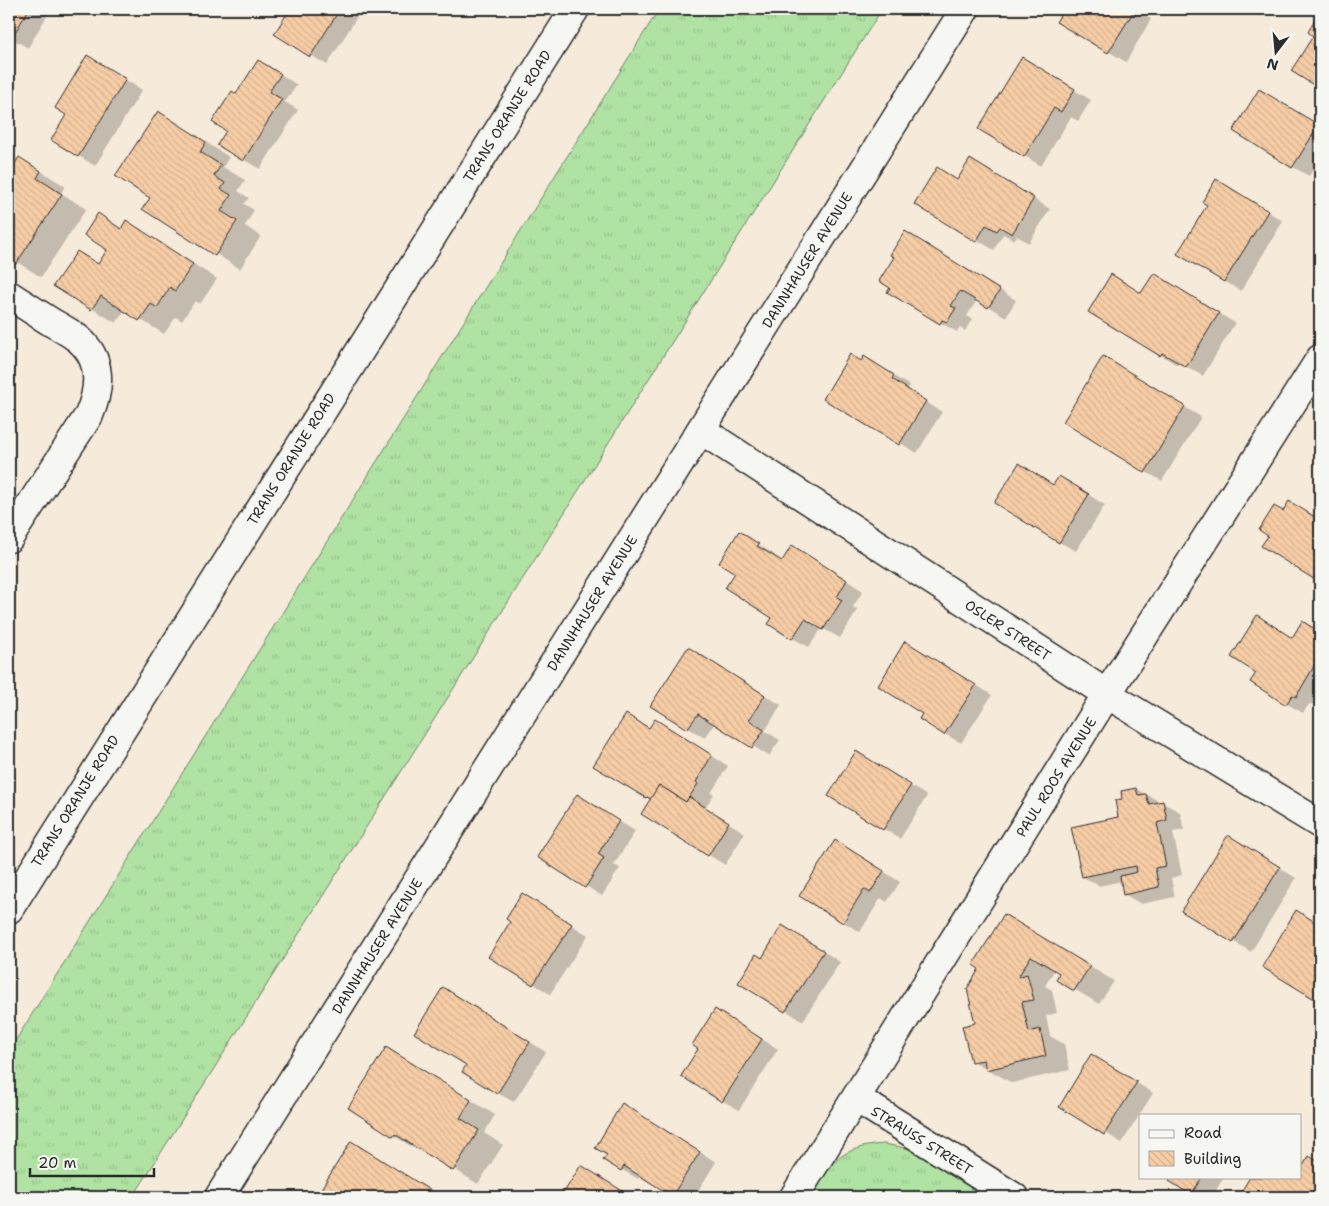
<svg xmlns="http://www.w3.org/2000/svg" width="1329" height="1206" font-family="'Shantell Sans',sans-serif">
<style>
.grass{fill:url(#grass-tufts);stroke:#6d8667}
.shadow{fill:#0003}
.building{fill:url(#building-back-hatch);stroke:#2b2b2b}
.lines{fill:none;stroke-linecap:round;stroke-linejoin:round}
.minor-casing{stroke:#2b2b2b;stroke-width:31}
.major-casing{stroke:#2b2b2b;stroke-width:31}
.minor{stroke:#f6f6f2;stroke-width:28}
.major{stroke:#f6f6f2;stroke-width:28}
.labels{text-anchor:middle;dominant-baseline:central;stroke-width:4.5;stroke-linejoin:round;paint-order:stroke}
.street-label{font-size:14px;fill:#2b2b2b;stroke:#f6f6f2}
</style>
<defs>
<pattern id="grass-tufts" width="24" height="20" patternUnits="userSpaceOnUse" patternTransform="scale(1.25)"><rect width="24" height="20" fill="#afe2a3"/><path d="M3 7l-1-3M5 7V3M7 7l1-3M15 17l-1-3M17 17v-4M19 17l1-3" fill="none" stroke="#97c28c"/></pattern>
<pattern id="building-back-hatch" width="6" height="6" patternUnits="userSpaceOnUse" patternTransform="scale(1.25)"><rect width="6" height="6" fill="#f7cda6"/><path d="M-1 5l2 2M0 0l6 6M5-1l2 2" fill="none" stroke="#d4b08f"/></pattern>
</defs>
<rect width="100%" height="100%" fill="#f6eadb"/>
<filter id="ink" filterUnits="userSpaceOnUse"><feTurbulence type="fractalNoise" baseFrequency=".02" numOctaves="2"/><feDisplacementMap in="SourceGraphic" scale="10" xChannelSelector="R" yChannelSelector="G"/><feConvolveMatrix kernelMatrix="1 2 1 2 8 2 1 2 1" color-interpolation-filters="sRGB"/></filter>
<g filter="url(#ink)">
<g class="grass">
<polygon points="659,9 882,9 133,1197 9,1197 9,1051"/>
<path d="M884,1144L911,1149L987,1197H810C831,1162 840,1147 884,1144Z"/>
</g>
<g class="shadow">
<polygon points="9,9 51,9 28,48 16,41 9,53"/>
<polygon points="291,9 362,9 327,65 276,34"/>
<polygon points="1065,9 1133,9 1151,19 1126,62 1057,21"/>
<polygon points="1320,14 1320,87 1293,71 1315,36 1309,32"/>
<polygon points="1023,59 1091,100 1078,121 1071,117 1041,166 980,129"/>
<polygon points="104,66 142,90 95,166 52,139"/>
<polygon points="276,71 297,85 285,102 298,110 260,169 244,160 228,130 237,96"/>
<polygon points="1276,100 1320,127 1320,159 1309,176 1293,167"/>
<polygon points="182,127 229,157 223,167 245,180 238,191 249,198 244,204 254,210 245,226 261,236 240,269 144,209 151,197"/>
<polygon points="20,158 65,186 61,193 86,209 41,277 9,257 9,168 12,170"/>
<polygon points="987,170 1050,209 1029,243 1017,236 1014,240 1003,234 994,250 916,204"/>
<polygon points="1233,190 1283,221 1241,291 1224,281 1209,204"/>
<polygon points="98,215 122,229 127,221 217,279 200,304 195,301 182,321 176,317 164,334 125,310 116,323 55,286 99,264 108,249"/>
<polygon points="922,242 1016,300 1006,317 977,300 967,316 972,319 965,331 960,328 957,332 941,323"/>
<polygon points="1171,285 1235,323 1203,376 1179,362 1177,365 1090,311"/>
<polygon points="862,362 881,368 910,386 907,390 942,412 917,453 825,398"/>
<polygon points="1120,368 1201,417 1162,481 1146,472"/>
<polygon points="1076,487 1105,505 1076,551 1059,542"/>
<polygon points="1307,512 1320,521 1320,581 1263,546 1284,513"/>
<polygon points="756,543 775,555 773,557 782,562 809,556 863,591 853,607 858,610 840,638 822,628 809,647 792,638 774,618"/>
<polygon points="1303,623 1320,633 1320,693 1313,705 1309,704 1303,713 1287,704 1258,672 1293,639"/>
<polygon points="923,652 992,695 961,743 945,734 924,713"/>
<polygon points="705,658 781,705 765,731 780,740 769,756 715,723 705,738 652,706"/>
<polygon points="650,729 672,730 728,766 711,793 714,794 705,808 745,833 725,865 643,814 651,800 595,766"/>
<polygon points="857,752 927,796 900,839 830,796"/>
<polygon points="1136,789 1180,812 1184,830 1173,832 1182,875 1171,878 1175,897 1141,904 1124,894 1122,881 1099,886 1083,877 1120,818 1124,800"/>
<polygon points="594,806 635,831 614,865 620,868 602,896 586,886"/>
<polygon points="1245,846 1296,878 1251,952 1183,910"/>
<polygon points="852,851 900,882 887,902 881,898 860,932 843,922"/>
<polygon points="539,905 588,935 550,994 534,984"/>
<polygon points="1296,912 1320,926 1320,1001 1263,967"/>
<polygon points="1029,930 1114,981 1099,1004 1057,979 1061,973 1055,969 1045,986 1052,990 1057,1013 1046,1016 1050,1036 1064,1044 1070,1070 1012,1083 973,1061 976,1024"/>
<polygon points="800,936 840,962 803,1021 740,983 762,960"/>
<polygon points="460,998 546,1052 514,1102 497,1093 468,1065"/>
<polygon points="732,1020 778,1049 739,1110 723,1101"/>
<polygon points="411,1063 495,1115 484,1133 503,1145 478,1184 420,1148 418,1150 394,1136 349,1108"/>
<polygon points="1108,1065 1153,1093 1122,1143 1061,1106"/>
<polygon points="639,1114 716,1162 694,1197 676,1197 641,1175 638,1179 605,1160"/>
<polygon points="352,1143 368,1153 440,1197 318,1197"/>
<polygon points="1310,1158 1320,1164 1320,1197 1239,1197 1252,1177 1300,1177"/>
<polygon points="581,1167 598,1176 631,1197 562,1197"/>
<polygon points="1174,1177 1224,1177 1212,1197 1198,1197 1171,1181"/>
</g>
<g class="building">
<polygon points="9,9 29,9 11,39 9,38"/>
<polygon points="290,9 340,9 310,57 274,34"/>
<polygon points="1064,9 1135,9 1108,53 1056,22"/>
<polygon points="1320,11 1320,89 1291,71 1313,36 1308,32"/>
<polygon points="87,55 126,79 78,157 51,140 66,115 55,108"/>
<polygon points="1022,57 1075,89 1061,112 1054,108 1024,157 978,129"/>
<polygon points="258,60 281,74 269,92 282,99 243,161 217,145 226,131 212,122 232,91 236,94"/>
<polygon points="1259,89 1319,125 1292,168 1233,131"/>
<polygon points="158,111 206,142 200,152 221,165 214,176 225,183 221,189 231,195 221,211 237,221 215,256 142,209 150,198 115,176"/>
<polygon points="19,157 41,171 37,178 62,194 16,264 9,259 9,169 11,170"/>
<polygon points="970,159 1034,198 1012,234 1000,227 997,231 986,225 976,242 914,204 937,167 957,180"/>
<polygon points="1216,179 1268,211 1224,282 1177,254 1207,205 1202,202"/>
<polygon points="98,213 121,229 126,220 193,264 175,291 170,287 157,308 151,304 139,321 101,296 91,310 53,286 77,251 98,264 107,250 84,235"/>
<polygon points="905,231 1000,290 988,308 960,291 951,306 956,308 947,322 942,320 940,324 887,292 890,288 879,281 894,257 890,255"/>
<polygon points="1154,273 1219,313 1186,367 1162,353 1160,356 1088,312 1111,274 1141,293"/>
<polygon points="850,354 861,361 864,356 894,375 892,379 926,401 899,445 823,399"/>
<polygon points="1103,356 1185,406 1145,473 1063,422"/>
<polygon points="1019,463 1053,485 1059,476 1089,494 1059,543 994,503"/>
<polygon points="1289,501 1320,520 1320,583 1261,546 1268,536 1259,530 1274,506 1283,511"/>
<polygon points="739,531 759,544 757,546 782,561 792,545 847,580 837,597 842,600 823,630 805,619 792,639 768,624 772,618 725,588 735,573 719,563"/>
<polygon points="1257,615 1292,638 1302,621 1320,632 1320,656 1296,697 1292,695 1286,705 1250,682 1256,673 1231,657"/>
<polygon points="905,641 976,685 944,735 919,719 922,714 878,686"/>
<polygon points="688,647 765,695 749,720 764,730 752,748 698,714 687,729 650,706"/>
<polygon points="626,714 649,728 655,719 712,755 696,782 698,784 686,802 659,785 651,799 647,797 646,798 593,766"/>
<polygon points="856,751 911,785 883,830 828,796"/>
<polygon points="659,785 686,802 689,797 729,822 708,856 641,814"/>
<polygon points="1136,788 1138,795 1146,794 1149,804 1163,801 1167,820 1157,823 1166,866 1155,868 1159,887 1123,895 1120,876 1137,872 1136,866 1082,877 1071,827 1118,817 1115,800 1122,799 1121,791"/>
<polygon points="577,794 619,821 598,854 604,858 585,888 537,857"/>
<polygon points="1228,835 1280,867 1233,943 1181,911"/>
<polygon points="835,840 884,871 870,893 864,889 843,923 799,896"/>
<polygon points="522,893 572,924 533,985 488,957 510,922 506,919"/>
<polygon points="1296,910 1320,925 1320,992 1316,1000 1262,967"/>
<polygon points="1004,914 1090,966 1074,991 1056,980 1059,973 1031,956 1018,977 1027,974 1034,1000 1022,1002 1029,1032 1040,1029 1046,1056 986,1070 984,1060 971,1062 962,1026 975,1023 967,989 979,969 973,965"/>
<polygon points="782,925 824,951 785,1012 738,983 756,954 762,958"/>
<polygon points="443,987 530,1042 497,1094 462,1072 466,1065 414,1033"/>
<polygon points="715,1009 762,1039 722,1102 681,1076 698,1049 692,1045"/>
<polygon points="386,1047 471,1100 460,1118 479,1130 453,1171 395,1134 393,1137 348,1108"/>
<polygon points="1091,1054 1137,1082 1104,1135 1059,1107"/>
<polygon points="622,1103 700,1152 672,1196 624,1166 621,1171 603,1160 607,1155 595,1148"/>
<polygon points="351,1141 441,1197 316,1197"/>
<polygon points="1309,1156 1320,1163 1320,1197 1238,1197 1250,1177 1300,1177 1300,1170"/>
<polygon points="581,1165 632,1197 561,1197"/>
<polygon points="1172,1177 1202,1177 1191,1195 1169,1181"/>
</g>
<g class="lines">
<defs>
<g id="minor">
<path d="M9,295C23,304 37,313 51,322C60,327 69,332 77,338C103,358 100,389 89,415L9,538"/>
<polyline points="701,430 1107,694 1320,824"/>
<polyline points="856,1098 1014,1197"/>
<polyline points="219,1197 965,9"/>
<polyline points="794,1197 1107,694 1320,359"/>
</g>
<polyline id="major" points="9,909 575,9"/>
</defs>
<use href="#minor" class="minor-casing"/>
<use href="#major" class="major-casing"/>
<use href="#minor" class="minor"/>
<use href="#major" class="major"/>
</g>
</g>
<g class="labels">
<g class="street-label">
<text transform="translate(507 116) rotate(-58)">TRANS ORANJE ROAD</text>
<text transform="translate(807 260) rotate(-58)">DANNHAUSER AVENUE</text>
<text transform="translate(291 459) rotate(-58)">TRANS ORANJE ROAD</text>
<text transform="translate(592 603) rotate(-58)">DANNHAUSER AVENUE</text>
<text transform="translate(1008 630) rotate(33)">OSLER STREET</text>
<text transform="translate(1056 777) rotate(-58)">PAUL ROOS AVENUE</text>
<text transform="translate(75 801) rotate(-58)">TRANS ORANJE ROAD</text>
<text transform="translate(377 946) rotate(-58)">DANNHAUSER AVENUE</text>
<text transform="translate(922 1140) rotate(32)">STRAUSS STREET</text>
</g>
</g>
<rect width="1329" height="1206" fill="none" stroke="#f6f6f2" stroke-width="30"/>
<rect x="15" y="15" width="1299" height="1176" fill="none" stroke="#2b2b2b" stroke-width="2" filter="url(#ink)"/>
<rect x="1139" y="1114" width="162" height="65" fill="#f6f6f2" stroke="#a5a5a2"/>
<rect x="1149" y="1130" width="25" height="8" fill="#f6f6f2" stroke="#a5a5a2"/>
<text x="1184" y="1138" font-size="15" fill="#2b2b2b">Road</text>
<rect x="1149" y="1151" width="25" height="15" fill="url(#building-back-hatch)" stroke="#a5a5a2"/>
<text x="1184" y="1164" font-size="15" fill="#2b2b2b">Building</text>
<g transform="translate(1276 52) rotate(196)" stroke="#f6f6f2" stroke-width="4" paint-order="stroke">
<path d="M0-4L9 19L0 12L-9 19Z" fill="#2b2b2b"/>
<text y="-8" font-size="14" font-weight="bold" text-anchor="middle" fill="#2b2b2b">N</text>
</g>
<path d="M30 1168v8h124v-8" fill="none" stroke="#2b2b2b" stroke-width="2.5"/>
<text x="38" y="1168" font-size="15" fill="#2b2b2b" stroke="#f6f6f2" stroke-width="4" paint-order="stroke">20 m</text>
</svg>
